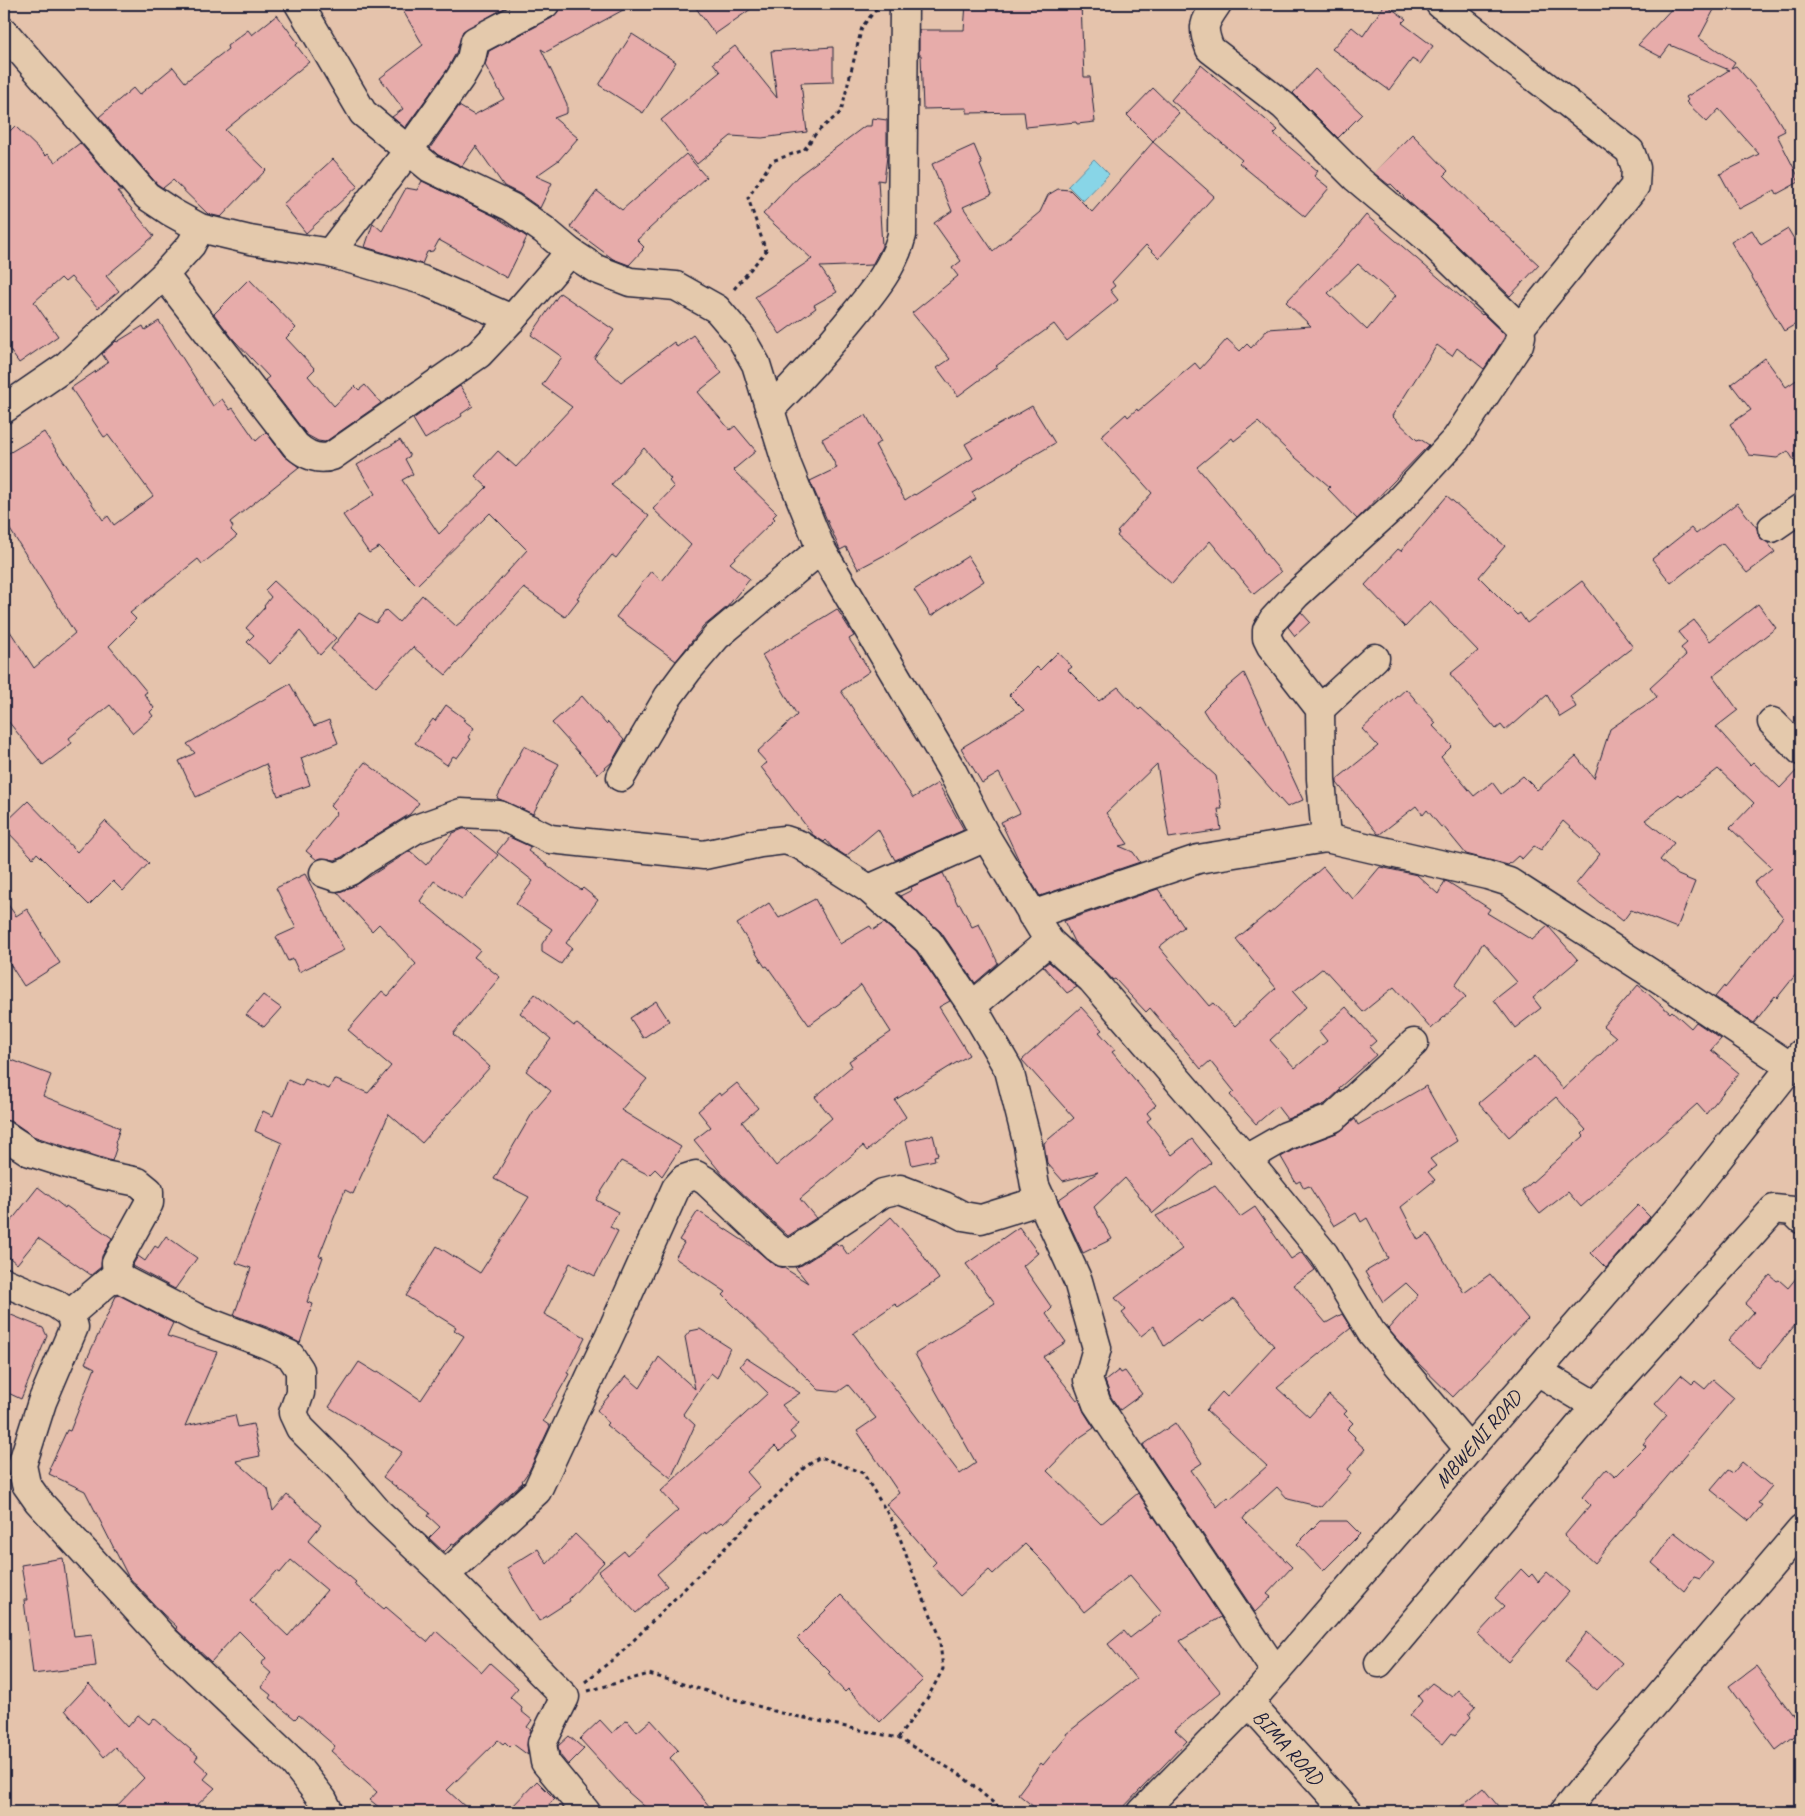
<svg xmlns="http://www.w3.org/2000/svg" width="1805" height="1816" font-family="Caveat,sans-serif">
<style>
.water{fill:#88d5e7;stroke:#5f8da2}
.building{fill:#e7acaa;stroke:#22223b;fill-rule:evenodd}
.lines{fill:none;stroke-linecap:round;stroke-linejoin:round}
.minor-casing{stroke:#22223b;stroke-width:31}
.path{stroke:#22223b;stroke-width:3;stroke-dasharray:4 4;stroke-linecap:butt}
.minor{stroke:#e4c9ac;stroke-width:28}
.labels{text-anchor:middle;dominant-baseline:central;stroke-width:4;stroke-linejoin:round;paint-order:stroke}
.street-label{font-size:21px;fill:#22223b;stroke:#e4c9ac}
</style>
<rect width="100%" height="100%" fill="#e5c3ac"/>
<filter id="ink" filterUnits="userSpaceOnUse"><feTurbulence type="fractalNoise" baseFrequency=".02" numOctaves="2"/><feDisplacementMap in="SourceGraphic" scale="10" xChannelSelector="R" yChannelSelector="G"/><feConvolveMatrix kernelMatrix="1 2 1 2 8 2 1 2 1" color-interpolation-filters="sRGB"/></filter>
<g filter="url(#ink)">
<polygon class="water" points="1094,159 1109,174 1083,201 1068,186"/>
<g class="building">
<polygon points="399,4 512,4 463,31 456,53 447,70 405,128 392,117 403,109 380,78 423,45"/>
<polygon points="560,4 634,4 546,52 541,49 567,104 567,113 554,118 578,138 559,160 536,176 552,183 540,208 520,194 504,186 476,146 462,166 438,155 430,148 459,106 474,115 504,99 485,65 489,51 552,18 558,12"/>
<polygon points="693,4 758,4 715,34"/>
<polygon points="966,4 1081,4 1084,77 1090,77 1095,122 1077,124 1076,122 1026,127 1024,112 967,113 967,108 923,109 921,55 919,55 919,30 964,30"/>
<polygon points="1385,4 1406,19 1402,23 1433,46 1420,64 1412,59 1389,90 1332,49 1352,27 1363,36"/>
<polygon points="1676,4 1717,4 1699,38 1735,62 1731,68 1736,66 1768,103 1785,131 1777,135 1799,178 1797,179 1799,182 1777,194 1775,190 1739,209 1720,174 1759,154 1719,109 1707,122 1686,102 1688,100 1686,97 1729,70 1670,45 1661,57 1638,45"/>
<polygon points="277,15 298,43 296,45 309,62 225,130 266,170 221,217 208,214 173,180 163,188 157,184 99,117 133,88 139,95 173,67 185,82 228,49 227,46 248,30 252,35"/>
<polygon points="632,34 676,62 643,113 599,85"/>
<polygon points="735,46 777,98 771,51 833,47 833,82 801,83 807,132 762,138 731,136 697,164 661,120 720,72 713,63"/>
<polygon points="1201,65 1278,130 1274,134 1318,171 1314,176 1329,188 1305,217 1239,163 1242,160 1171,100"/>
<polygon points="1315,69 1362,114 1338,138 1293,93"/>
<polygon points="1153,88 1179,113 1153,141 1127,115"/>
<polygon points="872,118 887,120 887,156 884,181 878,180 882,246 872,265 820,267 837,292 814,305 816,308 780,334 755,297 812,259 763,214 798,176 865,126 871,126"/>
<polygon points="15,126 46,156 48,154 55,162 80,143 122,191 117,191 154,236 106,276 119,291 98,308 71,277 65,282 61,278 34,302 58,336 19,363 4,342 4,137"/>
<polygon points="1412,134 1448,171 1444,175 1489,221 1490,220 1539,265 1510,296 1436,225 1409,202 1391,184 1389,185 1374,173"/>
<polygon points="1153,142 1214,196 1159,258 1146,245 1112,282 1115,286 1110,290 1118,300 1067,341 1054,324 996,366 997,367 958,396 937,368 950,359 912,313 958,276 952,268 961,261 934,223 952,211 932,164 974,145 982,164 980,165 992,194 963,207 993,251 1040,212 1048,195 1058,189 1070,190 1092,212"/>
<polygon points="686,154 706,177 637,240 644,247 642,249 643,250 629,265 613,259 570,227 597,191 622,210"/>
<polygon points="333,159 358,186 306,233 283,204"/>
<polygon points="422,181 494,216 527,237 507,278 439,240 433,251 427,252 422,264 365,247 373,223 382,231 406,188 417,190"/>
<path d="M1366,215L1482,315L1483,314L1505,335L1504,338L1484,369L1457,348L1452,356L1437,345L1392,416L1417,440L1420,439L1429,445L1357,519L1328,489L1330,487L1289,452L1258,422L1234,441L1232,438L1197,467L1255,536L1263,548L1262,549L1281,572L1254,594L1210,541L1172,584L1117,536L1119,533L1117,532L1152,493L1101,436L1126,414L1128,417L1137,409L1138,411L1195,363L1200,369L1227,339L1240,351L1247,344L1251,348L1268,329L1311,326L1286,302L1339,247ZM1358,264L1395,296L1367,330L1328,293Z"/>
<polygon points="1788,229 1794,239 1801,235 1801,321 1784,331 1731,242 1752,230 1761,245"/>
<polygon points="249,279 296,328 286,338 315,369 308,376 334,406 355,386 359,390 365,385 381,403 325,442 318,441 307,435 265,380 269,377 234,340 214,314"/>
<polygon points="560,293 614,330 594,358 621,382 674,342 677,347 693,335 722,373 698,392 730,430 735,426 756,451 733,470 777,513 773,517 775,519 730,563 750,579 727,607 703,627 676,661 616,617 651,571 662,581 691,545 653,509 674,487 669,481 671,479 644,448 611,485 649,516 616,558 612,555 577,598 579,599 565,617 524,588 446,675 413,647 376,687 331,649 359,613 376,623 386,610 399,622 422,595 456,626 465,619 527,550 490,513 417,585 379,547 369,553 343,515 375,494 357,465 400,440 410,456 405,459 413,474 402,480 439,534 487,487 475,476 498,451 516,467 572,407 542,385 562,357 531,335"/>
<polygon points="159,321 213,406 222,399 230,410 233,408 256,441 266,432 284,456 299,467 230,522 233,527 231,530 237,536 202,564 198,559 130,613 136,619 109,646 147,692 144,694 154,708 150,712 153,716 133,733 110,705 69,738 72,743 43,765 4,716 4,622 34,668 75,633 4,520 4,456 44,432 103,520 108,516 114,525 153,496 108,435 104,437 71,388 108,363 102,354 116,341 117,342 143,326 145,330"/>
<polygon points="1765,358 1786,387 1801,377 1801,471 1788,451 1777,458 1749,455 1730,424 1751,410 1731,384"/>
<polygon points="460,386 473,406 461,414 462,416 425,439 413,419"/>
<polygon points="1032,406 1055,443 972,492 976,499 896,549 858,569 846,547 840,550 810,481 837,468 822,439 866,415 881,442 875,445 905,500 914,494 915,495 973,458 965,444"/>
<polygon points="1447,496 1505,546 1479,577 1517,615 1520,613 1527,623 1582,581 1633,647 1570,696 1576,707 1560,717 1547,695 1514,724 1513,723 1505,730 1501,725 1496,729 1450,674 1478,651 1430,601 1405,627 1365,585 1398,549 1401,551"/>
<polygon points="1737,503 1757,528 1759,537 1768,543 1775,552 1747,573 1722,543 1671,583 1652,559 1691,528 1696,534"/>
<polygon points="968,556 984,581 931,616 914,590"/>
<polygon points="274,581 336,638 320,655 300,631 270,664 247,642 254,635 246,628 265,607 264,606 271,597 265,590"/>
<polygon points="1758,604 1776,628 1713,676 1738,710 1716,727 1750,765 1753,762 1780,788 1801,766 1801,968 1777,998 1775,996 1754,1023 1715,997 1724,986 1725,988 1783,917 1754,883 1772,868 1730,828 1754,803 1718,769 1682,797 1679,794 1645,820 1674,843 1660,860 1678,875 1695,882 1677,928 1631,910 1623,921 1576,884 1600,854 1563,821 1541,850 1534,846 1522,859 1518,856 1508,865 1466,854 1443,826 1441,827 1427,810 1423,815 1416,806 1380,834 1378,834 1337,783 1337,779 1378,746 1362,729 1406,689 1436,723 1433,726 1452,746 1441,757 1474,796 1492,782 1501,794 1523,776 1537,790 1576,756 1594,778 1610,729 1657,697 1650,688 1686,655 1681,648 1687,643 1678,632 1694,620 1710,641"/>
<polygon points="837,609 854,636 849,639 870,671 841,691 913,798 938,783 964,830 895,860 878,829 846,856 832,847 826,840 824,842 813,835 761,767 767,763 757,752 797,715 762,655"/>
<polygon points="1301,612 1310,622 1295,636 1288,627"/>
<polygon points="1058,652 1072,667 1068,670 1099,701 1118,687 1139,710 1141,708 1216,776 1222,809 1218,809 1221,830 1169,838 1157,764 1106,813 1128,844 1119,846 1133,852 1140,862 1040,896 1021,865 1001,822 1020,813 999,773 982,783 961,748 1024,710 1009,695 1037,667 1040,670"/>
<polygon points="1244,673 1303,800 1287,807 1208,718 1203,710 1219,694"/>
<polygon points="290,684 314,726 329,720 338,743 301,758 310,785 278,796 266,764 196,797 179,761 195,753 187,744"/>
<polygon points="582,696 606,724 608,722 624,740 612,762 598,774 552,723"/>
<polygon points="446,705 465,719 463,720 474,728 468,737 471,739 457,758 453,756 447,765 415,743 433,719 435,721"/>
<polygon points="524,746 559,764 533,814 497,798"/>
<polygon points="365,762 419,803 410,814 355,848 342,857 335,860 321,858 317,860 306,851 337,813 330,806"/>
<polygon points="28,801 77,852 105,821 149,863 123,891 113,881 89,905 37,853 33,858 4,828 4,824"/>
<polygon points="463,829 466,829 498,855 462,899 434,881 420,901 480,950 474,957 500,977 453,1034 490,1067 422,1143 389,1114 353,1194 345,1190 319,1256 323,1257 307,1302 313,1304 300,1343 272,1329 234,1315 251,1268 236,1263 282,1143 255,1131 263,1111 273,1116 288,1080 302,1086 305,1079 329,1089 334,1079 368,1093 391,1066 348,1030 382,991 388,996 416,964 379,924 372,931 337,892 342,891 356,885 410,851 426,865 453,833"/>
<polygon points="509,837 531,847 528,851 581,890 583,888 598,900 566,943 572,948 561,964 542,952 542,944 552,929 516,904 533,881 497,852"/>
<polygon points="1323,867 1345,893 1346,891 1353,899 1380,867 1417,875 1438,894 1445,881 1448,882 1490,909 1487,913 1532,940 1548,926 1578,960 1533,998 1541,1008 1515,1028 1494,1000 1517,982 1483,943 1455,985 1466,997 1431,1029 1394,987 1363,1012 1323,968 1293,992 1306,1007 1270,1040 1295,1068 1327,1041 1319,1031 1346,1007 1376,1041 1369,1047 1376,1055 1339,1088 1340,1090 1325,1104 1287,1119 1277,1106 1256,1124 1230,1095 1234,1091 1210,1061 1201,1069 1150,1008 1146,1012 1115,979 1113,980 1102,968 1074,942 1064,921 1158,889 1184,927 1159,947 1209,1006 1213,1003 1235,1026 1276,988 1236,939 1269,912 1269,914"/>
<polygon points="943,873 958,905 960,904 972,927 979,924 998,963 975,983 941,932 900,896 912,890 911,887"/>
<polygon points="305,874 344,950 299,972 293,959 288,961 276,937 296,928 276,888"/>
<polygon points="4,899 16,916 27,909 42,933 41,934 60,963 24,986 4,955"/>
<polygon points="815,899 840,944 870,926 873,930 884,923 916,951 950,1001 939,1007 969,1055 895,1100 906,1117 867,1151 863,1146 800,1199 816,1218 788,1236 722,1174 694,1140 711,1127 698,1111 719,1093 721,1096 737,1083 758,1108 742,1122 776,1166 832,1118 815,1097 852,1066 849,1061 891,1032 861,985 840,1003 809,1025 767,966 765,967 737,924 769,903 779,918"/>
<polygon points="1049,962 1077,987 1067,993 1043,966"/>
<polygon points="1638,985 1670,1013 1672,1011 1691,1028 1696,1022 1721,1039 1711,1050 1739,1073 1706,1114 1697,1104 1581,1207 1568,1192 1540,1214 1522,1191 1584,1136 1582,1134 1586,1130 1556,1097 1509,1137 1479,1103 1535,1056 1563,1089 1602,1053 1616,1037 1603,1026"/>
<polygon points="535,994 574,1026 577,1024 647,1079 621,1110 681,1147 662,1176 655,1169 649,1175 621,1161 596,1200 618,1212 610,1227 618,1231 595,1276 570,1263 544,1314 585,1337 567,1373 569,1374 543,1421 550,1426 529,1471 522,1481 523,1482 454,1545 452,1544 444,1552 429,1538 440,1527 428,1516 430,1513 383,1477 402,1452 329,1407 359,1362 377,1373 378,1371 421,1400 464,1336 454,1330 456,1327 406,1296 437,1246 480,1273 529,1197 494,1179 533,1112 551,1091 526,1071 551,1039 520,1013"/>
<polygon points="263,995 281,1008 264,1027 246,1015"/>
<polygon points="656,1001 669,1021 643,1038 630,1018"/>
<polygon points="1081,1007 1102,1030 1099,1032 1115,1050 1112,1052 1156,1105 1147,1113 1151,1118 1147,1121 1163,1141 1162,1142 1172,1155 1192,1139 1211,1163 1153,1213 1125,1178 1094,1207 1112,1239 1083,1253 1058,1200 1098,1172 1063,1181 1047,1163 1044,1143 1074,1118 1022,1060"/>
<polygon points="4,1057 51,1075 43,1096 113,1124 113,1125 120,1128 115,1143 116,1144 115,1148 116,1149 112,1161 48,1141 33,1136 13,1122 4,1120"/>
<polygon points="1426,1086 1457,1141 1430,1159 1436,1166 1428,1172 1435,1180 1401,1207 1418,1240 1428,1234 1464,1293 1490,1274 1528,1319 1453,1397 1418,1363 1388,1329 1418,1295 1406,1283 1383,1302 1365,1272 1388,1258 1367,1218 1361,1222 1356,1213 1334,1226 1309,1186 1304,1188 1300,1181 1296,1183 1281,1157 1293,1150 1339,1132 1355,1119 1358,1125"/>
<polygon points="933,1135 938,1155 934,1156 935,1160 912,1165 906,1141"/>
<polygon points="1215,1186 1240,1217 1255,1207 1291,1259 1302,1252 1315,1270 1294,1285 1326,1323 1342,1314 1351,1328 1277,1388 1309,1417 1329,1395 1347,1411 1344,1414 1353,1423 1347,1429 1355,1437 1354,1439 1365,1449 1348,1469 1351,1474 1321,1507 1288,1499 1277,1487 1245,1516 1243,1519 1292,1567 1267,1594 1271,1597 1255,1612 1143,1445 1175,1423 1202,1463 1191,1470 1217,1507 1228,1497 1230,1499 1267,1466 1206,1410 1222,1392 1227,1397 1274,1346 1234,1299 1201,1322 1199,1320 1164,1346 1154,1326 1141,1336 1122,1313 1126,1310 1115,1298 1182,1249 1156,1216"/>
<polygon points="38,1187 65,1208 66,1206 112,1238 102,1256 101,1267 91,1275 38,1238 17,1264 4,1253 4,1230"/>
<polygon points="1638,1205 1650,1217 1606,1268 1591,1253"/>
<polygon points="698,1211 754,1248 774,1265 784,1268 808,1283 795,1267 802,1265 836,1243 839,1246 841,1245 848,1255 891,1217 916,1245 939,1279 898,1307 895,1304 853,1333 960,1474 976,1463 915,1354 995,1303 966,1264 1019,1227 1038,1253 1023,1266 1052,1308 1046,1314 1066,1342 1043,1357 1077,1400 1079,1399 1084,1412 1094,1428 1079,1438 1047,1471 1101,1524 1138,1493 1221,1617 1180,1641 1221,1692 1175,1730 1187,1741 1119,1812 1040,1812 1018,1794 1041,1763 1043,1765 1067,1736 1066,1734 1136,1679 1108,1644 1124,1631 1130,1638 1162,1613 1130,1575 1084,1612 1049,1568 1025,1544 993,1574 989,1570 960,1596 932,1566 936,1562 886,1504 899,1493 857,1431 876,1418 848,1385 838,1392 819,1390 723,1295 726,1292 675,1258 684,1243 679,1240"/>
<polygon points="166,1236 197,1258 175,1289 132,1266 138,1256 145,1261 155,1246 158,1248"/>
<polygon points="1801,1272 1801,1318 1759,1368 1728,1341 1754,1312 1745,1304 1770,1275 1777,1281 1779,1280 1788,1288"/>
<path d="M117,1294L173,1323L167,1336L217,1352L185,1426L235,1415L238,1427L253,1424L260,1456L236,1461L268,1489L273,1511L287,1495L321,1525L308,1541L356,1582L354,1584L384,1609L386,1607L427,1642L436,1631L482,1672L490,1663L518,1688L510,1697L522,1708L521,1711L532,1720L527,1727L531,1730L527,1745L528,1755L513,1744L510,1747L505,1742L503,1744L498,1740L447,1790L471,1812H385L370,1800L377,1792L331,1751L335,1746L299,1715L295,1719L269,1698L271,1695L261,1687L272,1674L261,1664L266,1658L239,1631L211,1662L177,1630L176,1628L177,1627L162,1613L128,1576L85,1491L49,1474L51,1470L49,1469L67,1430L70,1431L95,1368L85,1363ZM291,1560L327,1590L288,1636L250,1600L277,1571L280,1573Z"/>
<polygon points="4,1312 43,1328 47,1336 21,1399 4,1391"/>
<polygon points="700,1329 730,1348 717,1378 711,1373 683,1414 695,1425 671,1478 606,1425 608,1423 597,1410 626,1376 640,1388 659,1357 695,1389 685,1337 690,1331"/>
<polygon points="746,1358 800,1393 782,1405 799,1424 790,1432 795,1438 780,1451 775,1446 747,1472 760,1487 749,1497 750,1499 723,1524 721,1522 706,1534 705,1532 657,1574 667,1586 636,1613 598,1572 624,1551 627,1555 678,1510 661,1491 768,1393 740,1366"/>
<polygon points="1119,1370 1121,1373 1125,1371 1142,1394 1120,1410 1111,1397 1105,1381"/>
<polygon points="1681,1375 1692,1384 1695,1381 1705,1389 1713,1380 1734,1398 1594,1563 1564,1536 1590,1505 1582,1497 1606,1469 1615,1477 1646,1446 1643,1444 1667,1415 1655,1404"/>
<polygon points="1742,1462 1772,1487 1758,1503 1762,1505 1749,1521 1711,1490 1728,1470 1733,1473"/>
<polygon points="1320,1521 1347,1521 1360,1534 1323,1571 1297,1544"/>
<polygon points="1674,1532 1713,1563 1700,1579 1694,1577 1684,1591 1652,1563"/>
<polygon points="575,1534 604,1562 569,1599 570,1601 539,1621 507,1568 538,1549 547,1564"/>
<polygon points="63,1558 74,1636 92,1634 96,1666 33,1674 24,1600 27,1600 21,1565"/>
<polygon points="1521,1569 1529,1577 1532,1574 1538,1582 1547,1572 1569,1592 1508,1662 1478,1634 1504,1606 1495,1598"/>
<polygon points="841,1595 923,1680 880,1722 848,1689 845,1692 828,1674 830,1672 797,1639"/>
<polygon points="1587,1632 1622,1663 1597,1690 1565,1662"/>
<polygon points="1756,1666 1801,1726 1801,1731 1776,1750 1729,1686"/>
<polygon points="1432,1683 1452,1697 1458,1690 1476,1706 1469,1714 1471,1717 1455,1735 1452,1733 1443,1744 1410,1716 1422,1701 1418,1696"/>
<polygon points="89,1684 128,1727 138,1715 149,1724 154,1718 198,1756 195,1760 209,1773 204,1779 215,1788 190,1812 111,1812 144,1778 115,1747 104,1757 65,1710"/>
<polygon points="600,1720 612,1733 627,1720 637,1732 651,1720 678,1750 670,1758 714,1812 651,1812 628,1792 580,1739"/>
<polygon points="569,1736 584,1749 568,1765 560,1755 558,1746"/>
<polygon points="537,1781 555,1799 541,1812 507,1812"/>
<polygon points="1483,1788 1503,1812 1454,1812"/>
</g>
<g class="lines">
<defs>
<g id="minor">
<polyline points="299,4 363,113 430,168 511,207 544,230 570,252 596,269 630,282 676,286 717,309 740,336 756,364 787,465 821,549 951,769 986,837 1049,941 1092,980 1246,1159 1324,1254 1371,1332 1469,1449"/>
<path d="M1217,4C1204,23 1201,26 1210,49L1284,106L1356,178L1425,236L1520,328L1521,336L1519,344L1456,439L1397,503L1296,595L1273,620L1267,630V638L1271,646L1320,709L1321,779L1326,838"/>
<polyline points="1440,4 1630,151 1636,168 1635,186 1520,328"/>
<polyline points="4,32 147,196 171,212 200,228 250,240 330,253 422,280 512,319 570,252"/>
<polyline points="330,253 408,151 460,78 471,59 475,41 545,4"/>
<path d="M164,275L296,446C306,455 319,461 332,456L479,354L512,319"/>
<polyline points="4,409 65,367 164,275 191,245 200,228"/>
<path d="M770,409C799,380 825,351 850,320C871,294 894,268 902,235L904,4"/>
<polyline points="1772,528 1801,508"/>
<polyline points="1320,709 1375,658"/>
<polyline points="1772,722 1801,751"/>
<polyline points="621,777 668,697 688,670 717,636 821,549"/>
<polyline points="324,873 336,877 350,871 363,861 416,829 461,813 499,815 550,839 704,855 760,843 785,840 800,845 869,889 928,941 972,1006 1009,1070 1028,1145 1035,1186 1078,1281 1097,1348 1088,1380 1097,1404 1276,1672"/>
<polyline points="869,889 986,837"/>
<polyline points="1032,915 1198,859 1326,838 1487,875 1509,882 1666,983 1791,1067"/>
<polyline points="972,1006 1049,941"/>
<polyline points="4,1135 30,1152 99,1174 138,1182 149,1191 149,1203 116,1263 117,1274 125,1281 195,1317 266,1344 290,1355 300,1370 300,1393 293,1413 300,1428 341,1469 378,1512 445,1575 565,1697 542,1743 545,1762 586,1812"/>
<polyline points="1246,1159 1286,1136 1333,1118 1414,1043"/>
<polyline points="4,1282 56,1304 70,1314 74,1327 42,1402 22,1465 26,1484 38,1501 166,1641 294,1763 323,1800 329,1812"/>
<polyline points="70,1314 117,1274"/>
<polyline points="1537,1371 1596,1406 1774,1209 1793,1211 1801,1219"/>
<polyline points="445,1575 537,1491 613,1328 676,1188 684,1179 696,1175 706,1181 776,1247 783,1252 793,1252 883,1193 900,1189 944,1206 963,1216 981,1219 1042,1200"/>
<polyline points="1379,1663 1596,1406"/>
<polyline points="1249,1703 1347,1812"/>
<polyline points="1142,1812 1249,1703 1683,1203 1801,1054"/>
<polyline points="1564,1812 1608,1757 1801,1530"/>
</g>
</defs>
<use href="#minor" class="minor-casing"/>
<g class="path">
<polyline points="734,289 766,251 748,198 772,161 804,150 817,132 841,112 862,27 877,8"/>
<polyline points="585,1682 622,1652 805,1467 820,1457 863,1473 896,1527 913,1574 939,1634 943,1669 928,1697 898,1738"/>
<polyline points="588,1691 649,1674 781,1713 898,1738 962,1776 1004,1812"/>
</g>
<use href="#minor" class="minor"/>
</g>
</g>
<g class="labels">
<g class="street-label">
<text transform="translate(1478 1439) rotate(-49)">MBWENI ROAD</text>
<text transform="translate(1288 1747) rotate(48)">BIMA ROAD</text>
</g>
</g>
<rect width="1805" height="1816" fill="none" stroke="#e4c9ac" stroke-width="20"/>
<rect x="10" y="10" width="1785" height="1796" fill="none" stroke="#22223b" stroke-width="2" filter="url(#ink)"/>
</svg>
